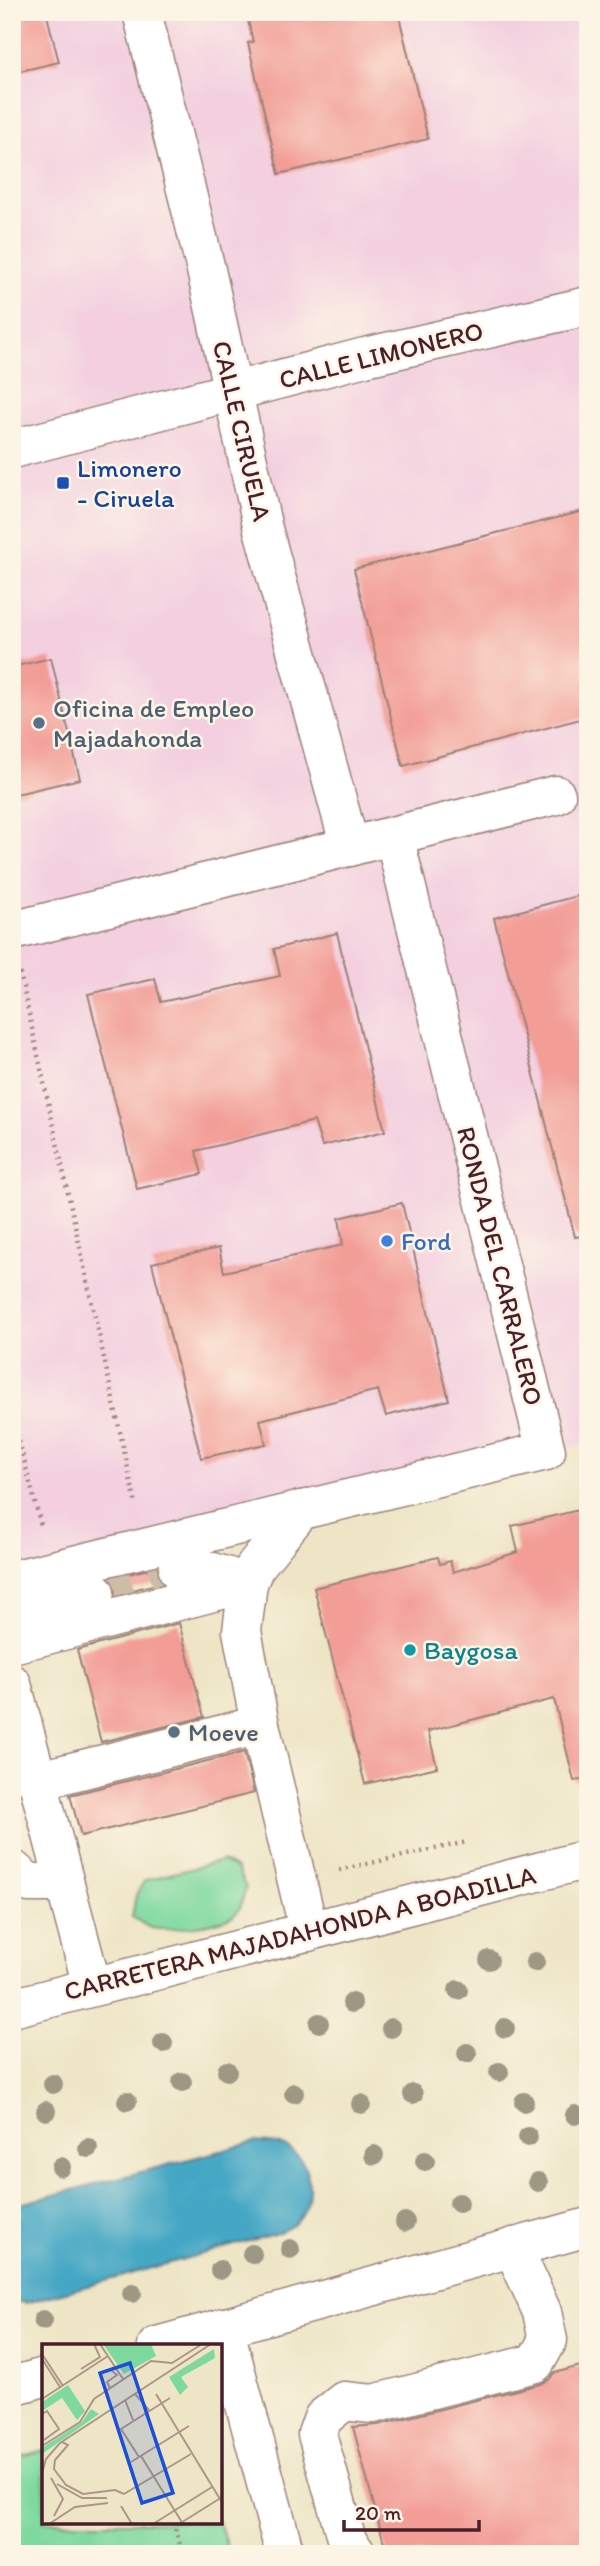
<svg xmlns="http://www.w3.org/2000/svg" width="600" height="2566" font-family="Itim,sans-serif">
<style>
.built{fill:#f3cfe0}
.green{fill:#7fd99f;stroke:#647c65;stroke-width:2}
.water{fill:#44a7c4;stroke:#476378;stroke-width:2}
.building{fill:#f29d96}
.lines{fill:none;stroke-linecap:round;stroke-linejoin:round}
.minor-tunnel{stroke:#cdbda7;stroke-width:38;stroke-dasharray:38 19;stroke-linecap:butt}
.minor-casing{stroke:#9c8278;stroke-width:41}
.path{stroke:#9c8278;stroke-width:4.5;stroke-dasharray:2 5;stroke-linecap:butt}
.minor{stroke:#fff;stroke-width:38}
.tree{fill:#9d9784}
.transit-dot{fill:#1a4fb4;stroke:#fcf5e5;stroke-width:2.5}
.service-dot{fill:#5c6f8a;stroke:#fcf5e5;stroke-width:2.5}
.shop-dot{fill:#3f7fe0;stroke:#fcf5e5;stroke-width:2.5}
.culture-dot{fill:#0f9aa8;stroke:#fcf5e5;stroke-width:2.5}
.labels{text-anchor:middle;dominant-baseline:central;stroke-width:5;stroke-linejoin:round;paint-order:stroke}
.street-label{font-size:26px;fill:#4a1f2b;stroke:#fcf5e5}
.transit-label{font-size:26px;fill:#164399;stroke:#fcf5e5;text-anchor:start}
.service-label{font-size:26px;fill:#4e5e75;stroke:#fcf5e5;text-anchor:start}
.shop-label{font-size:26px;fill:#366cbe;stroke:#fcf5e5;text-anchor:start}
.culture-label{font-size:26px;fill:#0d838f;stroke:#fcf5e5;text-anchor:start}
.inset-road{fill:none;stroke:#ac9688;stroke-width:2}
.view{fill:#1d4ed8;fill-opacity:0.15;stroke:#1d4ed8;stroke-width:3.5}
.inset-edge{fill:none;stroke:#4a1f2b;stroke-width:3.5}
</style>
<rect width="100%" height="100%" fill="#fcf5e5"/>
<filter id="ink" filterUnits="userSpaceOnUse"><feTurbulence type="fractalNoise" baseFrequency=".0143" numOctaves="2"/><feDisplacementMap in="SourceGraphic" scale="14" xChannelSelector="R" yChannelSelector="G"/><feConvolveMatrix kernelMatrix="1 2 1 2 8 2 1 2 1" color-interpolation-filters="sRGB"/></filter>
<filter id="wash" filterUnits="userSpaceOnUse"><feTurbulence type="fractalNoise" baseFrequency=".00686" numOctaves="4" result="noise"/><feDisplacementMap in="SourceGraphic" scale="28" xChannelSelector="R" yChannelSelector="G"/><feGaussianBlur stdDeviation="1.57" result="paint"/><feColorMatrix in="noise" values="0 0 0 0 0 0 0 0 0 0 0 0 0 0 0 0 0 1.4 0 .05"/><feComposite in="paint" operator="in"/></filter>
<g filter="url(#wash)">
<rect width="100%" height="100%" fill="#eee5c6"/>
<polygon class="built" points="12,12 588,12 588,1443 12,1580"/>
<g class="green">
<path d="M222,1861L237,1869L246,1888C243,1896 242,1907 236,1913C224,1925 167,1931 151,1928C145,1926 138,1920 132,1917L136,1895L145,1880Z"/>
<polygon points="44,2450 44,2522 219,2522 229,2554 12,2554 12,2459"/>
</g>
<path class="water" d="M254,2142C266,2143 280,2142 291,2150C314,2166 315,2204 295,2223C291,2227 285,2229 281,2232L26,2303L12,2301V2206Z"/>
<g id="blocks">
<g class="building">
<polygon points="12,12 46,12 59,62 12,73"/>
<polygon points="246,12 398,12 428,139 279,174 248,43 253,42"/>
<polygon points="588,510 588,717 403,766 354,569"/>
<polygon points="51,658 80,779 12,795 12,667"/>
<polygon points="588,893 588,1235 575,1237 494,918"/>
<polygon points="337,933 385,1131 322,1146 314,1121 196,1151 202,1174 137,1189 88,994 155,979 161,1002 280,976 274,949"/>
<polygon points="402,1203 449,1400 386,1416 378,1390 260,1420 266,1444 201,1458 152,1263 219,1248 224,1272 343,1245 339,1218"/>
<polygon points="579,1510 588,1546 588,1779 574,1781 554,1699 428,1731 437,1767 365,1784 314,1588 438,1557 440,1564 450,1561 453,1572 518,1552 512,1526"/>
<polygon points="157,1567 161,1583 116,1594 116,1587 112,1578"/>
<polygon points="179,1623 204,1717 101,1742 77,1650"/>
<polygon points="244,1752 254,1793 81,1836 70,1795"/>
<polygon points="588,2364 588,2554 387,2554 353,2427 378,2425 540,2384 549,2380 554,2373"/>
</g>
</g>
</g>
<g filter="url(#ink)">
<use href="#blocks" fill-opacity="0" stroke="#9c8278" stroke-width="2"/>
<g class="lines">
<polyline class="minor-tunnel" points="95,1592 178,1570"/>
<defs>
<g id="minor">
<polyline points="142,12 206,270 263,529 350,847"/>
<polyline points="12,449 365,357 588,306"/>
<polyline points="12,931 556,795"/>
<polyline points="301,1510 255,1567 248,1583 242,1631 260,1725 309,1932"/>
<polyline points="12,1580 546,1451 394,836"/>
<polyline points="12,1609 95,1592"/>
<polyline points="12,1644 248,1583 199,1568 178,1570"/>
<polyline points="12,1684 92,1986"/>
<polyline points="36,1781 260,1725"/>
<polyline points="12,1869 29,1883 64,1883"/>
<polyline points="12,2008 588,1859"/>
<polyline points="224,2327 285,2554"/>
<polyline points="157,2346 588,2227"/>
<polyline points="12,2386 44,2377"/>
<polyline points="357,2554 347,2541 317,2434 323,2418 344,2401 373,2404 535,2363 548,2340 542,2312 513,2247"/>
</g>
</defs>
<use href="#minor" class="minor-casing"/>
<g class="path">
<polyline points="20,973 136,1505"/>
<polyline points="12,1414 42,1529"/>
<polyline points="339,1870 467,1842"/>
<polyline points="173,2522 183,2554"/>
</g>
<use href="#minor" class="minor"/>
</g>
<g class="tree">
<circle cx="489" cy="1960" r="10"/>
<circle cx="535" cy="1962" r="10"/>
<circle cx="458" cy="1990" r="10"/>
<circle cx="352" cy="2003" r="10"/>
<circle cx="319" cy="2023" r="10"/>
<circle cx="391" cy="2028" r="10"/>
<circle cx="505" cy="2028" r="10"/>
<circle cx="163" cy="2043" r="10"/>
<circle cx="467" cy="2053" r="10"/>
<circle cx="227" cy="2071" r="10"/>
<circle cx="499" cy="2072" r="10"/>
<circle cx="182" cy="2082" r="10"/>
<circle cx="53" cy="2084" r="10"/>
<circle cx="294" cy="2093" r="10"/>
<circle cx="413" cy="2094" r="10"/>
<circle cx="127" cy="2101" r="10"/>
<circle cx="524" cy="2102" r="10"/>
<circle cx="361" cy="2104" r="10"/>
<circle cx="46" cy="2111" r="10"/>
<circle cx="575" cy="2115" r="10"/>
<circle cx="528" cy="2137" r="10"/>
<circle cx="88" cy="2148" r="10"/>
<circle cx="374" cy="2155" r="10"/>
<circle cx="425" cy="2161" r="10"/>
<circle cx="61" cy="2167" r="10"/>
<circle cx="538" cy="2182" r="10"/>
<circle cx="459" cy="2203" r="10"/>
<circle cx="405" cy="2222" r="10"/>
<circle cx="290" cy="2249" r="10"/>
<circle cx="252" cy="2254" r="10"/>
<circle cx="220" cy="2270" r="10"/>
<circle cx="132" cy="2293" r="10"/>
<circle cx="43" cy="2320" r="10"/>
</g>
</g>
<rect class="transit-dot" x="56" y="476" width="14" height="14" rx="3.5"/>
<g class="service-dot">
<circle cx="39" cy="723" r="7"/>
<circle cx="174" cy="1732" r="7"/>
</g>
<circle class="shop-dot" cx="387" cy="1241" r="7"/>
<circle class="culture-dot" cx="410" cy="1650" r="7"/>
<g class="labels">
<g class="street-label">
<text transform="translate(381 355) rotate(-14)">CALLE LIMONERO</text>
<text transform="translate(242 431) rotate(77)">CALLE CIRUELA</text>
<text transform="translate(500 1266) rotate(76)">RONDA DEL CARRALERO</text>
<text transform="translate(300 1933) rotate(-14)">CARRETERA MAJADAHONDA A BOADILLA</text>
</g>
<g class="transit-label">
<text x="77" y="468">Limonero<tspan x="77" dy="30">- Ciruela</tspan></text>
</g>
<g class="service-label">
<text x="53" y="708">Oficina de Empleo<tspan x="53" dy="30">Majadahonda</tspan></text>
<text x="188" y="1732">Moeve</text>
</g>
<g class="shop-label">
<text x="401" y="1241">Ford</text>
</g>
<g class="culture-label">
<text x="424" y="1650">Baygosa</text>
</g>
</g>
<g transform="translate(42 2344)">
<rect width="180" height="180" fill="#eee5c6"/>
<path d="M61,0H109L114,12L82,30ZM172,5L173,14L139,33L146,43L138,51L127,33ZM26,41L43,67L35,76L20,54L0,67V58ZM49,65L57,70L0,110V104L40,78Z" fill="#7fd99f"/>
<path class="inset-road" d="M58,0L81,35M0,10L21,42M0,15L18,43M39,25L58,13L52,0M68,44L65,38L75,31L69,26M93,50L107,66M114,50L181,160M0,55L66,12M83,56L91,76M0,70L5,67L17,85L2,96M20,98L26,101L13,116L12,125L24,141L41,150L73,146L82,150M0,102L38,78L52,55L109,17L130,19L160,0M99,112L141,180M97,113L79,85L128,54M89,118L147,82M0,129L4,115L18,99L169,0M9,134L21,155L12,172M15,140L40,154H65M82,150L149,110M79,162L90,180M7,180L33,163L66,159M111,180L170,143M137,180L177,155"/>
<path class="view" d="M88,19L131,149L100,159L58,29Z"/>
<rect width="180" height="180" class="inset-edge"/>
</g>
<rect width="600" height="2566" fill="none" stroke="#fcf5e5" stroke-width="42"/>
<path d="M344 2520v10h135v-10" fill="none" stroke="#4a1f2b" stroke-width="3.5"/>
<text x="355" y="2520" font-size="21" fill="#4a1f2b" stroke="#fcf5e5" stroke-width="5" paint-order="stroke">20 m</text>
</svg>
